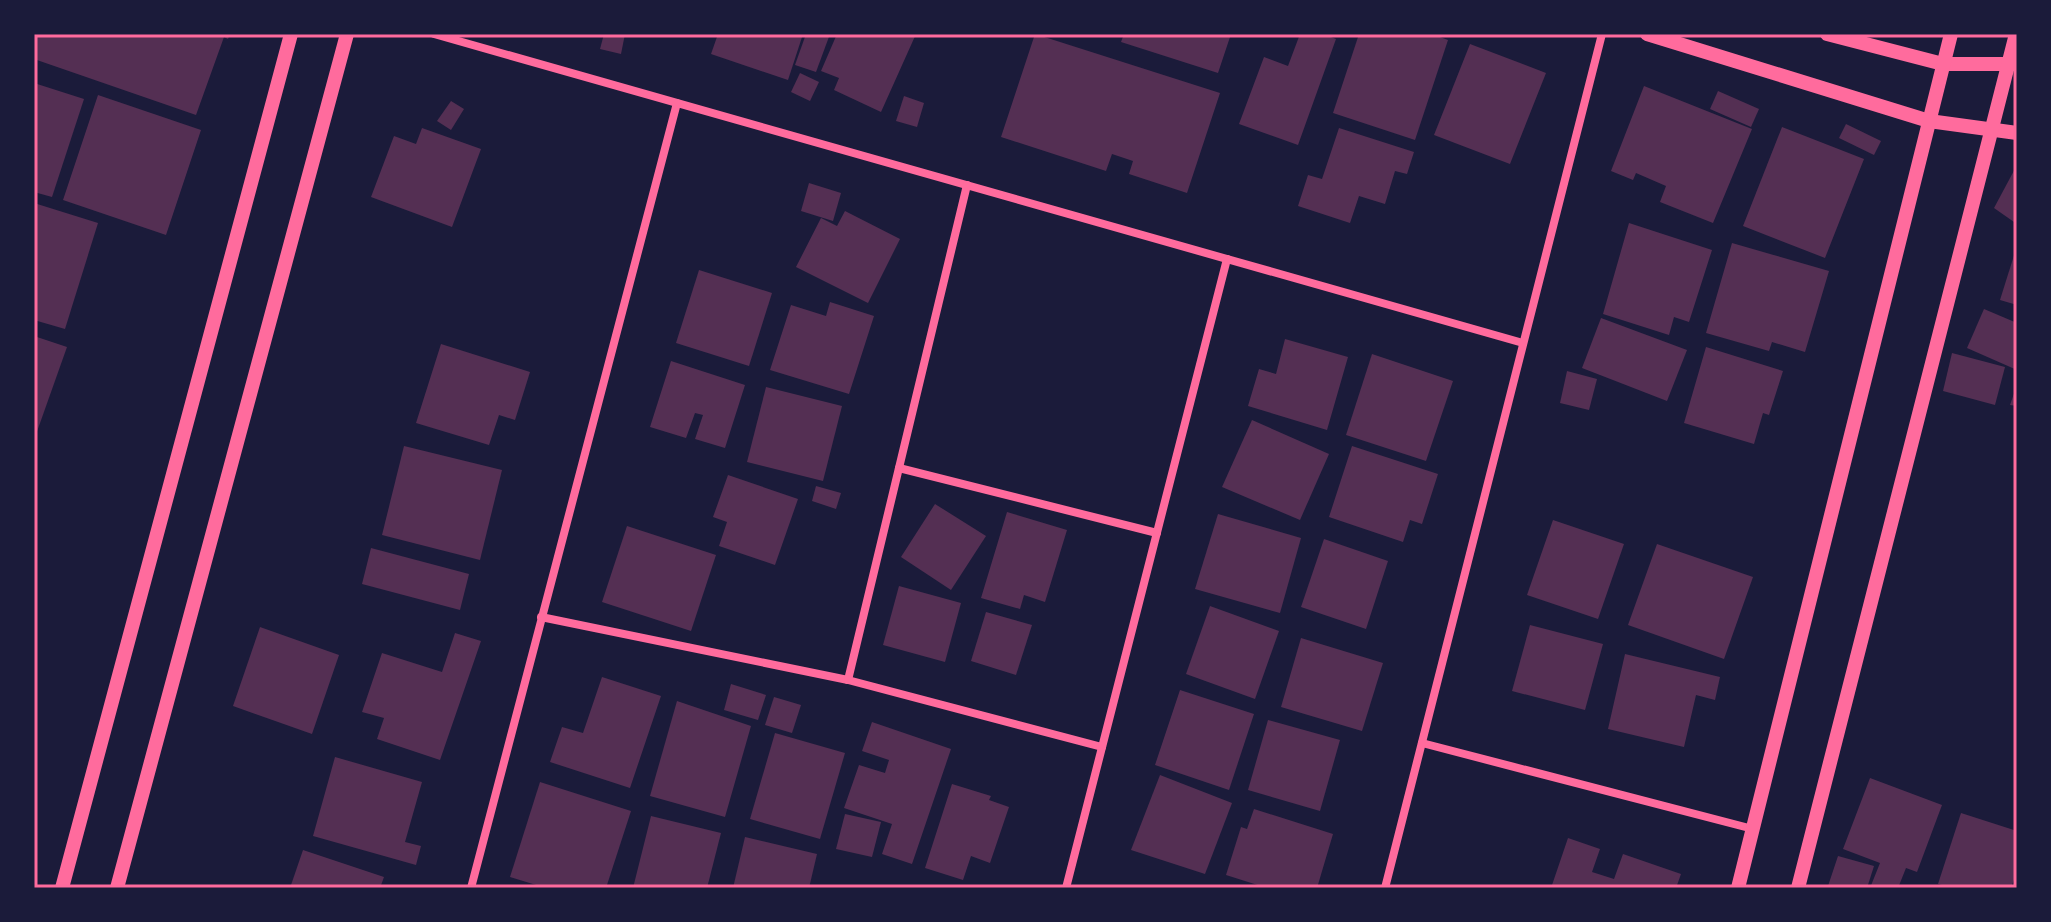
<svg xmlns="http://www.w3.org/2000/svg" width="2051" height="922" font-family="'Varela Round',sans-serif">
<style>
.building{fill:#542f53}
.lines{fill:none;stroke-linecap:round;stroke-linejoin:round}
.minor{stroke:#ff6b9d;stroke-width:8}
.tertiary{stroke:#ff6b9d;stroke-width:14}
.neatline{fill:none;stroke:#ff6b9d;stroke-width:3}
</style>
<rect width="100%" height="100%" fill="#1b1b3a"/>
<g class="building">
<polygon points="34,34 230,34 228,39 224,37 196,115 34,59"/>
<polygon points="604,34 625,34 621,54 600,49"/>
<polygon points="718,34 803,34 788,80 711,54"/>
<polygon points="806,34 830,34 816,72 795,65"/>
<polygon points="837,34 916,34 881,112 834,90 839,78 821,71"/>
<polygon points="1035,34 1220,93 1187,193 1129,174 1133,161 1112,154 1106,171 1001,137"/>
<polygon points="1124,34 1231,34 1218,73 1121,42"/>
<polygon points="1300,34 1323,34 1336,39 1298,145 1239,124 1264,57 1288,66"/>
<polygon points="1359,34 1432,34 1448,40 1415,140 1333,113"/>
<polygon points="1470,44 1546,73 1510,164 1434,135"/>
<polygon points="800,73 819,82 810,101 791,92"/>
<polygon points="34,83 84,99 52,197 34,192"/>
<polygon points="1644,86 1752,129 1713,223 1660,202 1666,186 1636,173 1633,180 1611,171"/>
<polygon points="1718,91 1759,109 1751,127 1710,109"/>
<polygon points="98,95 201,130 166,235 63,200"/>
<polygon points="904,96 924,103 917,127 896,121"/>
<polygon points="451,101 464,109 451,130 437,121"/>
<polygon points="1846,124 1881,141 1874,155 1839,138"/>
<polygon points="1782,127 1864,159 1825,258 1743,226"/>
<polygon points="422,128 481,149 452,227 371,197 394,136 416,144"/>
<polygon points="1339,128 1414,152 1407,174 1395,171 1385,204 1359,196 1350,223 1298,206 1308,175 1322,179"/>
<polygon points="2017,165 2017,217 2014,222 1994,208"/>
<polygon points="809,183 841,193 833,221 801,211"/>
<polygon points="34,203 98,223 65,329 34,320"/>
<polygon points="845,211 900,239 868,303 796,267 821,218 837,226"/>
<polygon points="1629,223 1712,250 1689,322 1674,317 1669,335 1603,314"/>
<polygon points="1732,243 1829,271 1805,352 1772,342 1769,351 1706,333"/>
<polygon points="2016,249 2017,249 2017,305 2000,300"/>
<polygon points="699,270 772,293 749,366 676,343"/>
<polygon points="830,302 874,316 849,394 770,370 791,305 826,316"/>
<polygon points="1984,309 2017,323 2017,370 1967,348"/>
<polygon points="1601,318 1687,350 1667,401 1582,368"/>
<polygon points="34,336 67,347 34,440"/>
<polygon points="1285,339 1348,357 1327,430 1248,406 1259,369 1276,374"/>
<polygon points="441,344 530,372 515,420 499,415 489,445 416,423"/>
<polygon points="1706,347 1783,371 1769,415 1763,413 1754,444 1684,423"/>
<polygon points="1952,353 2005,367 1995,405 1943,391"/>
<polygon points="1372,354 1453,381 1426,461 1346,435"/>
<polygon points="671,361 745,385 725,448 695,439 703,415 695,413 686,438 650,427"/>
<polygon points="1567,371 1597,379 1589,410 1560,403"/>
<polygon points="2017,385 2017,406 2010,405"/>
<polygon points="766,387 842,406 823,481 747,462"/>
<polygon points="1252,420 1329,454 1300,520 1222,487"/>
<polygon points="404,446 502,470 480,560 382,535"/>
<polygon points="1352,446 1438,474 1422,524 1410,520 1403,542 1329,517"/>
<polygon points="728,475 798,499 775,565 719,546 727,522 713,517"/>
<polygon points="816,486 841,493 836,509 812,501"/>
<polygon points="935,504 986,536 951,590 901,557"/>
<polygon points="1007,512 1067,530 1045,602 1024,595 1020,609 981,598"/>
<polygon points="1218,514 1301,538 1280,613 1195,589"/>
<polygon points="1553,520 1624,544 1598,619 1527,595"/>
<polygon points="627,526 716,555 691,631 602,602"/>
<polygon points="1324,539 1388,561 1366,629 1301,607"/>
<polygon points="1657,544 1753,577 1724,659 1628,625"/>
<polygon points="371,548 469,574 460,610 362,584"/>
<polygon points="899,586 961,603 945,662 883,645"/>
<polygon points="1210,606 1279,631 1255,699 1186,674"/>
<polygon points="986,612 1032,625 1016,675 971,661"/>
<polygon points="1530,625 1603,644 1585,710 1512,691"/>
<polygon points="260,627 339,655 312,734 233,706"/>
<polygon points="455,633 481,641 440,760 377,739 384,718 362,712 382,653 442,672"/>
<polygon points="1301,638 1383,663 1362,731 1281,707"/>
<polygon points="1625,654 1720,677 1715,700 1696,695 1684,747 1608,729"/>
<polygon points="602,677 661,696 630,788 550,762 562,727 583,733"/>
<polygon points="731,684 766,695 758,720 724,710"/>
<polygon points="1180,690 1254,714 1229,790 1155,765"/>
<polygon points="774,697 801,705 792,733 765,725"/>
<polygon points="677,701 751,726 725,817 650,796"/>
<polygon points="1268,720 1340,740 1320,811 1248,790"/>
<polygon points="872,722 951,749 912,864 882,854 892,824 844,808 859,765 885,773 889,760 862,751"/>
<polygon points="775,733 845,753 820,839 750,819"/>
<polygon points="335,757 422,782 405,842 421,846 416,865 313,836"/>
<polygon points="1160,775 1232,803 1205,874 1131,850"/>
<polygon points="1870,778 1942,805 1917,872 1906,868 1898,888 1870,888 1880,863 1843,849"/>
<polygon points="540,782 631,811 606,888 546,888 510,877"/>
<polygon points="952,784 991,796 989,800 1009,807 990,863 971,856 963,880 925,868"/>
<polygon points="1254,809 1333,834 1317,888 1267,888 1226,875 1241,827 1247,829"/>
<polygon points="1961,813 2017,831 2017,871 2011,888 1953,888 1938,884"/>
<polygon points="845,814 881,822 872,857 836,849"/>
<polygon points="651,816 721,833 707,888 633,888"/>
<polygon points="745,837 817,854 809,888 733,888"/>
<polygon points="1568,838 1600,849 1592,872 1614,879 1623,854 1681,874 1676,888 1551,888"/>
<polygon points="303,850 384,877 380,888 290,888"/>
<polygon points="1838,856 1874,866 1867,888 1828,886"/>
</g>
<g class="lines">
<g class="minor">
<polyline points="434,34 1523,343"/>
<polyline points="899,468 1157,533"/>
<polyline points="541,617 848,680 1102,747"/>
<polyline points="848,680 967,185"/>
<polyline points="1422,743 1753,829"/>
<polyline points="471,888 677,103"/>
<polyline points="1066,888 1227,259"/>
<polyline points="1385,888 1602,34"/>
</g>
<g class="tertiary">
<polyline points="1647,34 1929,121 2017,133"/>
<polyline points="1827,34 1943,64 2017,64"/>
<polyline points="62,888 291,34"/>
<polyline points="117,888 347,34"/>
<polyline points="1738,888 1951,34"/>
<polyline points="1798,888 2016,34"/>
</g>
</g>
<rect width="2051" height="922" fill="none" stroke="#1b1b3a" stroke-width="72"/>
<rect x="36" y="36" width="1979" height="850" class="neatline"/>
</svg>
